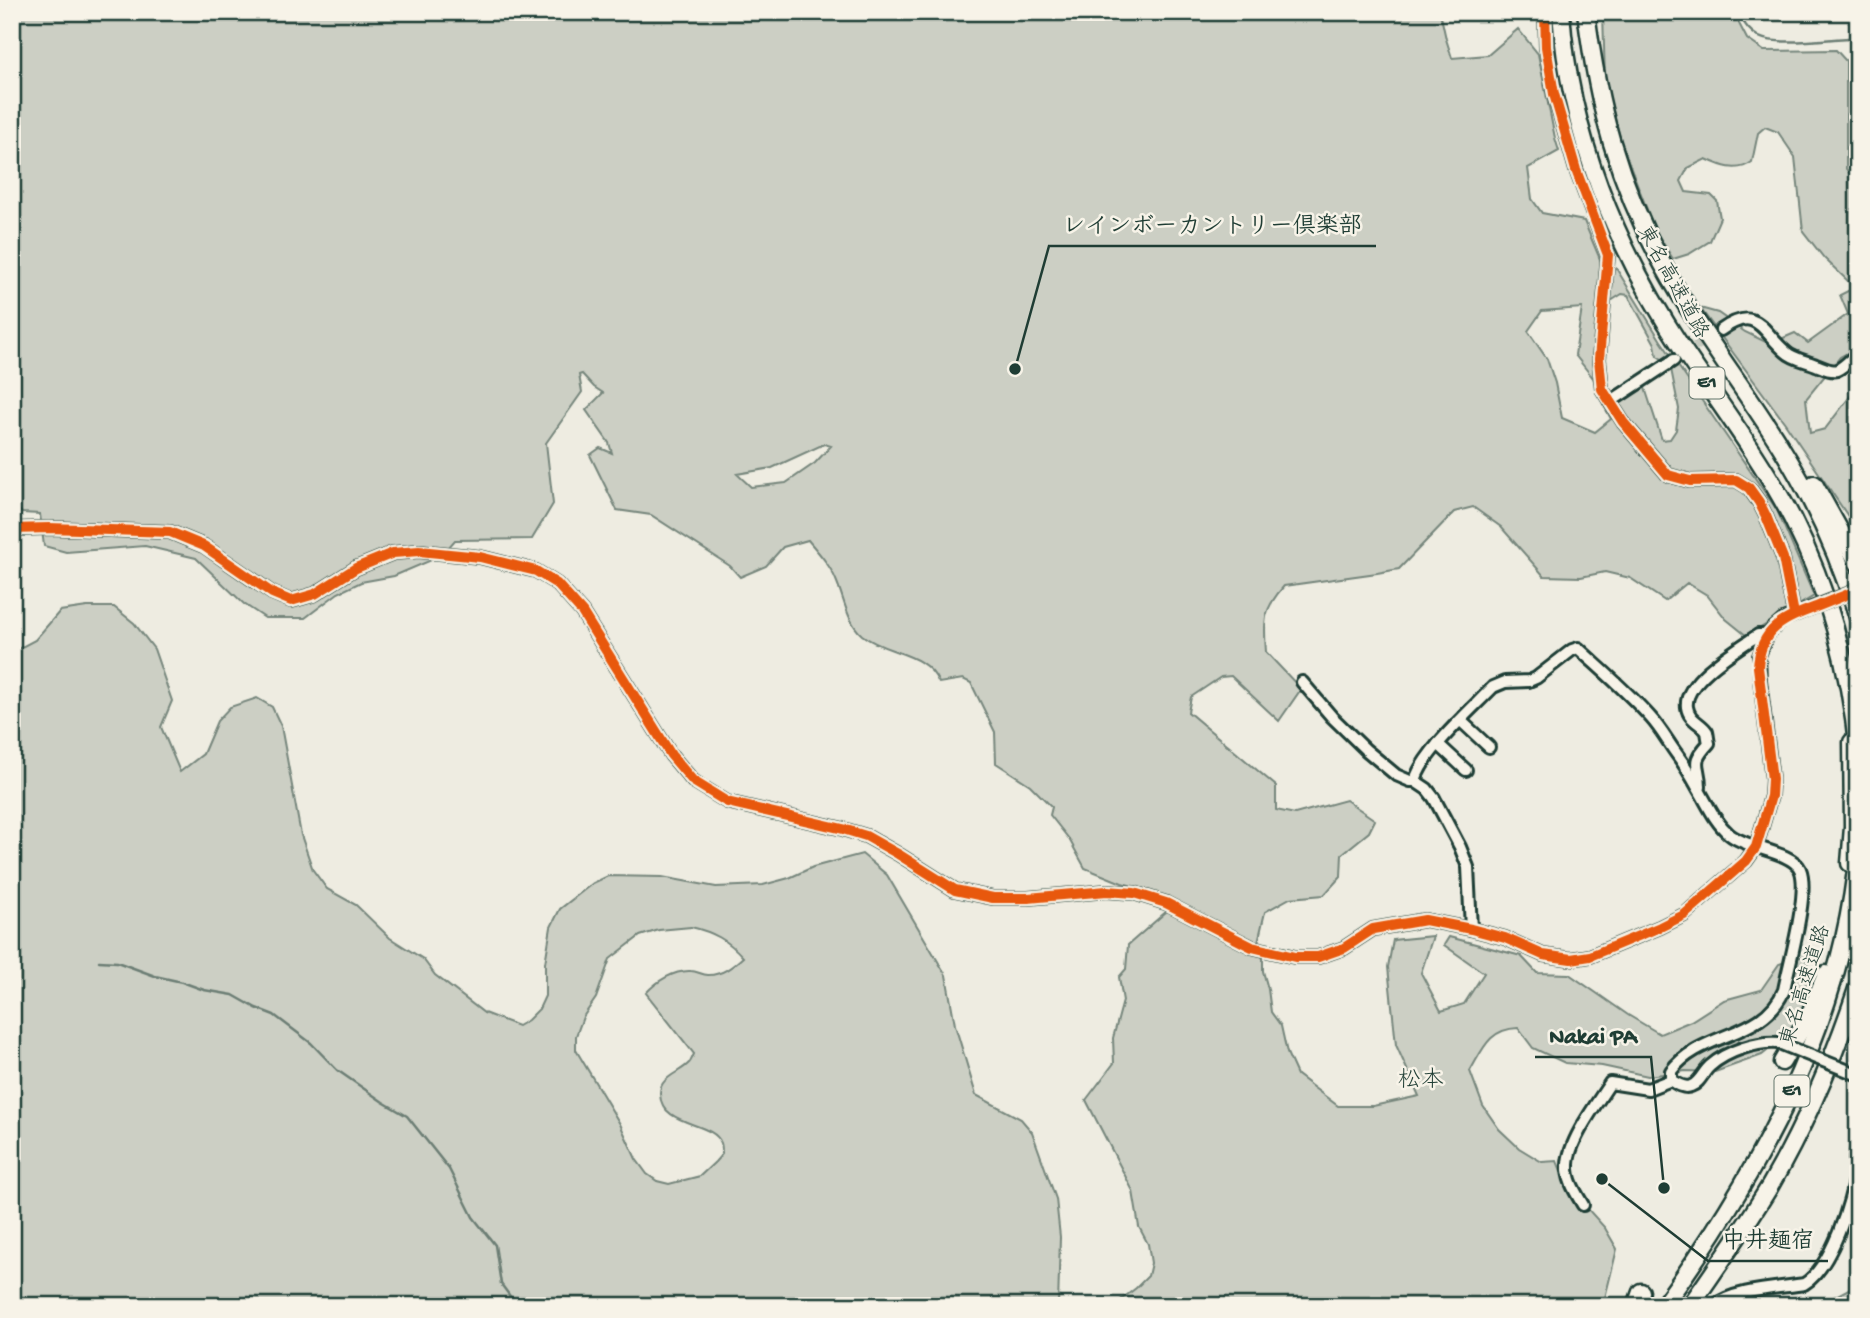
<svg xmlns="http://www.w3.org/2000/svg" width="1870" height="1318" font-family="'Gochi Hand','Klee One',sans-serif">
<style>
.green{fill:#cccfc4;stroke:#76867c;stroke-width:2;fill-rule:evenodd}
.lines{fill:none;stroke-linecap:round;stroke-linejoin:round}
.stream{stroke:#6c7e74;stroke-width:2.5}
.minor-tunnel{stroke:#c5c9be;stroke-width:10;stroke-dasharray:10 5;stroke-linecap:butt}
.minor-casing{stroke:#1f3d34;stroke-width:16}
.highway-casing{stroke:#1f3d34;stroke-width:21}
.minor{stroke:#f7f3e8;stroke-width:10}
.highway{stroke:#f7f3e8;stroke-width:16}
.minor-bridge-casing{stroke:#1f3d34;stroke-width:16;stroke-linecap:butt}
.minor-bridge{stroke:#f7f3e8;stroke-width:10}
.cycleway-casing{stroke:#f7f3e8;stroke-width:15}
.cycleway{stroke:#e8590c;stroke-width:10}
.labels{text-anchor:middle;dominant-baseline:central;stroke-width:5;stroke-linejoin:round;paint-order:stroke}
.shield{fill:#f7f3e8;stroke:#60746a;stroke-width:2}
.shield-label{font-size:19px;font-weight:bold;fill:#1f3d34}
.street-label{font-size:21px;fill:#1f3d34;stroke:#f7f3e8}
.neighbourhood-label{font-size:23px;fill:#1f3d34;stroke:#f7f3e8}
.leader{fill:none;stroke:#1f3d34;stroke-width:2.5}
.callout-dot{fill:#1f3d34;stroke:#f7f3e8;stroke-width:2.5}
.callout-label{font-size:23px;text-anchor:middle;font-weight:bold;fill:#1f3d34;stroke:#f7f3e8;stroke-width:5;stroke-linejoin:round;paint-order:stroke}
</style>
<rect width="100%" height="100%" fill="#eeece1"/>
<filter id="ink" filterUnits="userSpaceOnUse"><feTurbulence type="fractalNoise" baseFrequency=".0143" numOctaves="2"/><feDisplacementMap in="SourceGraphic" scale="14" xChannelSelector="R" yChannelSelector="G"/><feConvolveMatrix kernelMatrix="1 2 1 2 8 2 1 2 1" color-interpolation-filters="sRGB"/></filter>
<g filter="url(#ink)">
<g class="green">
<path d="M12,12H1440L1446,39L1452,58L1488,55L1518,29L1538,54L1555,138L1559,151L1528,168L1532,199L1542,213L1584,221L1602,264L1616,268L1661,341L1777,510L1814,596L1747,636L1726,619L1707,595L1687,583L1665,601L1630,578L1605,572L1581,577L1544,576L1501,527L1473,507L1454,512L1399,569L1377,573L1284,586C1262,611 1264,621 1266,652L1301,689L1279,721L1231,676L1221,677L1191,697L1188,712L1276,786V810L1295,814L1346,800L1375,820L1369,832L1342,854L1341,876L1324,895L1290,898L1265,912L1258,942L1143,889L1122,883L1085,868L1069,839L1050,815L1052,807L1030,785L996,763L995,732L971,683L963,679L939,683C925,651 887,655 862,635C847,622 844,598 836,580C830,565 818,552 808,540L783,547L766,566L740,577L730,566L651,515L617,510L590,455L600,448L612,453L609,443L586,410L603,393L594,387L582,374L579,375L582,392L546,443L553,504L532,539L455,540L441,556L394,576L361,582L338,593L305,618H265L244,604L196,558L145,546L66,552L44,546L40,514L22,513L12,504ZM1622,294L1628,295L1655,344L1657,356L1667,362L1671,369L1679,409L1676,430L1670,439L1662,440L1645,388C1632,384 1622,386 1611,394L1605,389L1595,351L1603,306ZM1582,308L1575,355L1593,378L1600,398L1611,419L1595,432L1562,418L1555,383L1547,359L1528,331L1542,311ZM824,444L831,446L815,463L786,483L751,487L737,474L772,468Z"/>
<path d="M1603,12H1733L1747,39L1764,51L1836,50L1846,61V169L1858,183V347L1840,357L1806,399L1810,433L1825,429L1858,386V531L1785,423L1700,308L1718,313L1745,332L1772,345L1781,339L1795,333L1808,343L1848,314L1840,295L1852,289L1850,283L1824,258L1803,231L1795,157L1778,132L1765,127L1758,133L1752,162C1737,173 1721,166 1706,159L1688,168L1681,181L1686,192L1711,195L1717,201L1720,218L1710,241L1689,254L1673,259L1655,230L1621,142L1605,80Z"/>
<path d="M87,607H114L134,623L154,649L172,701L161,727L180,772L203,754L217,721L230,707L257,698L272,707L281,726L301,835L313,870L327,889L356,905L390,938L423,959L435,975L484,1013L518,1026L528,1020L539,1009L545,996V963L551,927L560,909L593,883L608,876L662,877L716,887L763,885L789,878L813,867L862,854L887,875L946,975L955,1025L976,1095L1021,1119L1032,1132L1056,1199L1060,1237L1058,1306H12V652L35,640L60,611ZM691,927C713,932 728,940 743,957C733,966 723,975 708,975C702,975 697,971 691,971C674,970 657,981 646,993L694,1054C694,1054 690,1063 689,1063C680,1073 659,1077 660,1094C661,1127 713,1121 721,1143C722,1146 722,1150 722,1154L715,1162L700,1176L669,1184L657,1181L647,1174L636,1159L620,1124L576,1050V1036L583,1017L596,998L610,959L640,936L659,930Z"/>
<path d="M1167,911L1263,957V971L1268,989L1271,1012L1281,1026L1287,1053L1297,1075L1338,1106H1373L1419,1096L1396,1045L1388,967L1393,940L1433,936L1421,973L1441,1011L1464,1004L1484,973L1444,945L1449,937L1521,956L1537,973L1569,974L1628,1015L1660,1034L1691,1021L1724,1000L1761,990L1779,964L1806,955L1809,971L1803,1006L1794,1029L1762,1055L1715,1072L1685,1071L1648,1076L1602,1066L1565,1063L1533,1048L1518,1028C1489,1029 1483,1049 1470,1071L1483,1106L1499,1129L1519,1148L1542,1162L1557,1161L1567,1186L1605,1228L1617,1249L1603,1306H1113L1136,1288L1148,1276L1151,1263L1148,1244L1139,1227L1133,1191L1086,1100L1114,1063L1113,1038L1123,1001L1119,977L1126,969L1128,945Z"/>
<polygon points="1858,1284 1858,1306 1830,1306 1832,1298"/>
</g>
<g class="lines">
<g class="stream">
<path d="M1737,12C1742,21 1749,32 1759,37C1776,46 1827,39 1848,38L1858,39"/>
<polyline points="99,961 117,962 155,976 182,982 204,990 233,995 256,1008 274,1015 311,1043 337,1070 383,1102 407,1116 449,1169 473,1217 495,1245 501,1284 512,1299 534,1306"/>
</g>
<polyline class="minor-tunnel" points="1682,355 1721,330"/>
<defs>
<g id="minor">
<polyline points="1545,12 1546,47 1554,94 1576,170 1608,255 1599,359 1602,389 1623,422 1668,475 1690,481 1736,480 1749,488 1759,502 1766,516 1783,558 1794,614"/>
<path d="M1721,330C1758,304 1761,331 1786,352C1793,359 1807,361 1816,365C1822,367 1830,372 1837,370C1844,367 1852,358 1858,353"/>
<polyline points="1610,402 1674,360"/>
<polyline points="12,529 49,528 170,532 204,546 272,593 291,601 315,594 356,568 393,553 419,551 480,557 536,571 557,584 582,612 671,755 693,781 727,802 843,829 866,836 898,854 955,890 993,898 1028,898 1107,891 1134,893 1166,903 1252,947 1295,957 1318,957 1344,948 1373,929 1425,920 1471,929 1505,938 1543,955 1571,959 1590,956 1660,927 1684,915 1746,861 1756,847 1771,796 1772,779 1760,680 1759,656 1767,635 1775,627 1783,620 1809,609"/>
<polyline points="1302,682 1332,717 1366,750 1396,775 1410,781 1415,781 1427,789 1434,798 1460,847 1468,867 1471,929"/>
<polyline points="1461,721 1489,747"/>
<polyline points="1438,744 1466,770"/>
<path d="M1415,781C1422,753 1472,709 1493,687L1505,682L1529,681L1536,678L1572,650L1578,648C1603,671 1629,693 1651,718C1661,729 1668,742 1676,753C1685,765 1692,777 1699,790C1708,805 1715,822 1729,834C1747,849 1791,851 1800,869C1810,891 1789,964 1784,990C1764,1039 1701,1031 1671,1071V1080C1677,1084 1684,1089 1691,1086C1700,1083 1703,1072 1710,1066C1727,1051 1757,1041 1779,1043"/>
<path d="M1700,787C1700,762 1689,765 1709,743C1708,740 1708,736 1707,732C1702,723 1689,721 1687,707C1683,681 1739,648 1758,635H1767"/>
<path d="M1583,1205C1576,1193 1567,1180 1568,1165C1568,1142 1597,1103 1610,1083L1648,1089L1671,1080"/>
<path d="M1714,1306C1732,1290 1779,1288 1804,1284C1830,1269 1853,1201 1855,1172C1856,1162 1854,1155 1858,1145"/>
</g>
<g id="highway">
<path d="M1561,12C1569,133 1616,248 1682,348C1720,405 1761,458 1792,518C1829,591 1850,670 1858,752"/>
<path d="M1586,12C1598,106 1617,181 1663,265C1697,328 1741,383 1779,444C1813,498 1839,556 1858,617"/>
<polyline points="1814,484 1858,563"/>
<polyline points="1850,863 1853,827 1852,742"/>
<polyline points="1782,1062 1809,1016 1826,974"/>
<polyline points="1636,1306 1641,1292"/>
<path d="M1663,1306C1761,1170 1843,1020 1858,851"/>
<path d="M1690,1306C1718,1266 1745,1227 1770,1186C1807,1122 1835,1055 1858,986"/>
</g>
</defs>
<use href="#minor" class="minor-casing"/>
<use href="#highway" class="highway-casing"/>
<use href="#minor" class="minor"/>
<use href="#highway" class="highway"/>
<defs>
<g id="minor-bridge">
<polyline points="1809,609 1858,590"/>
<polyline points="1779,1043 1856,1074"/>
</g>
</defs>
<use href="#minor-bridge" class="minor-bridge-casing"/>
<use href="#minor-bridge" class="minor-bridge"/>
<defs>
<g id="cycleway">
<polyline points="1545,12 1546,47 1554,94 1576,170 1608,255 1599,359 1602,389 1623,422 1668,475 1690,481 1736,480 1749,488 1759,502 1766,516 1783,558 1794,614"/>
<path d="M12,529L49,528L170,532L204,546L272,593L291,601L315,594L356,568L393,553L419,551L480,557L536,571L557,584L582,612L671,755L693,781L727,802L843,829L866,836L898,854L955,890L993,898H1028L1107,891L1134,893L1166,903L1252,947L1295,957H1318L1344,948L1373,929L1425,920L1471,929L1505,938L1543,955L1571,959L1590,956L1660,927L1684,915L1746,861L1756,847L1771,796L1772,779L1758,667C1760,628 1784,619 1816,607C1830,601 1844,596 1858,590"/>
</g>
</defs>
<use href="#cycleway" class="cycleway-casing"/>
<use href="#cycleway" class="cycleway"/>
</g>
</g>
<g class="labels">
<g class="shield">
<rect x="1689.5" y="367.5" width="35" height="31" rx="5"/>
<rect x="1774.5" y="1075.5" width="35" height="31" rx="5"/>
</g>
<g class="shield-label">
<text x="1707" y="383">E1</text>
<text x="1792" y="1091">E1</text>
</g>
<g class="street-label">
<text transform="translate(1671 283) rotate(61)">東名高速道路</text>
<text transform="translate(1807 986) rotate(-73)">東名高速道路</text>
</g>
<g class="neighbourhood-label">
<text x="1421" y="1081">松本</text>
</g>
</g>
<path class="leader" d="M1015 369L1049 246H1376M1664 1188L1651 1057H1535M1602 1179L1708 1261H1828"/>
<g class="callout-dot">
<circle cx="1015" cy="369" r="7"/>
<circle cx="1664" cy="1188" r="7"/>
<circle cx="1602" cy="1179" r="7"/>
</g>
<g class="callout-label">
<text x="1212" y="232">レインボーカントリー倶楽部</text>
<text x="1593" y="1043">Nakai PA</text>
<text x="1768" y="1247">中井麺宿</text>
</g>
<rect width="1870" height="1318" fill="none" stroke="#f7f3e8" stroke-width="42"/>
<rect x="21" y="21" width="1828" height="1276" fill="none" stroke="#1f3d34" stroke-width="2.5" filter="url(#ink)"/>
</svg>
